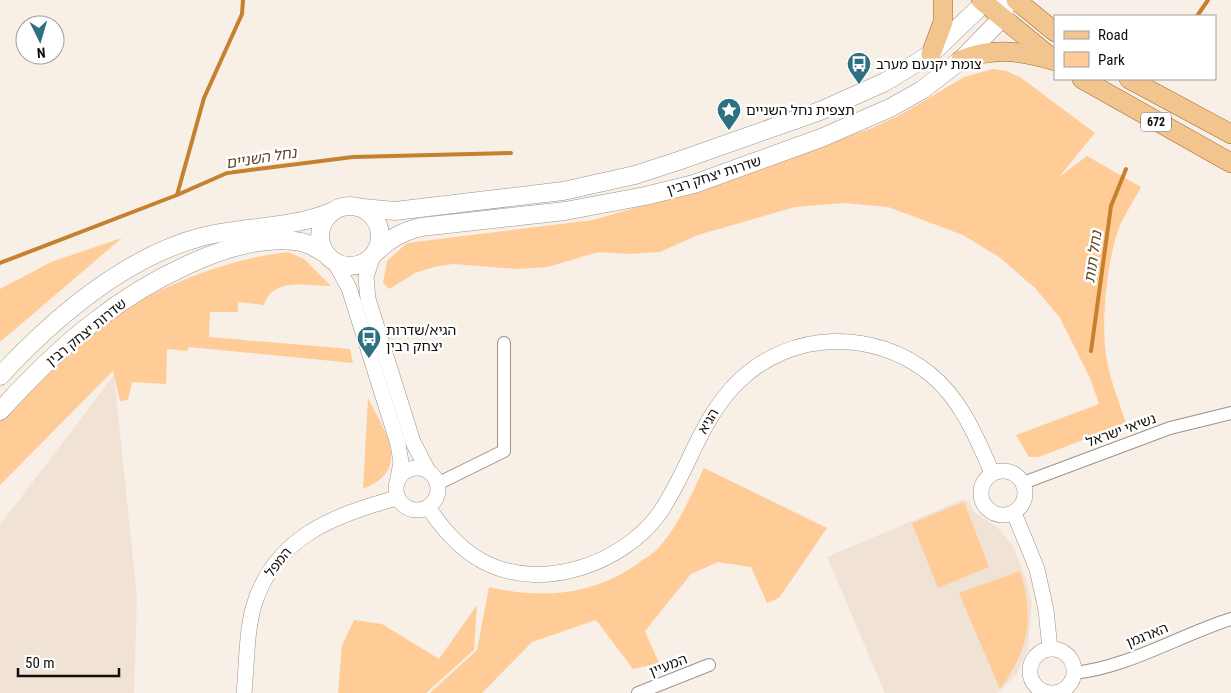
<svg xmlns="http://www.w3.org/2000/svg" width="1231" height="693" font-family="'Roboto Condensed','Noto Sans Hebrew',sans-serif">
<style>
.built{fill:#f0e2d4}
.green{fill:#ffcc98}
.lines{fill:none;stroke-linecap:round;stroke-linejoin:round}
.stream{stroke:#c5812f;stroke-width:4}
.minor-casing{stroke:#9b938c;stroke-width:14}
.tertiary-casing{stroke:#9b938c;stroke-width:16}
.secondary-casing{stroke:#9b938c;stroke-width:19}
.primary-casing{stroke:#9e6c30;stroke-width:20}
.minor{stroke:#fff;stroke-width:12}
.tertiary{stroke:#fff;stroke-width:15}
.secondary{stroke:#fff;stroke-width:18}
.primary{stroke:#f2c58e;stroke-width:19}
.labels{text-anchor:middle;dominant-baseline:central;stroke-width:5;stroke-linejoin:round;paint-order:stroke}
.shield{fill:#fff;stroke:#595755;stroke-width:1}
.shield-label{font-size:12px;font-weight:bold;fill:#120f0c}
.poi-label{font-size:14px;fill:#120f0c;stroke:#fff;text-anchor:start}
.street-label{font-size:14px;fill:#120f0c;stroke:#fff}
.water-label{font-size:15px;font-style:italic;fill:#614423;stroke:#fff}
</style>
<rect width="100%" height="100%" fill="#f8efe7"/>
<g class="built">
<polygon points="114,375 137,598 134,693 0,693 0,525"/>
<polygon points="964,499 969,502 974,512 997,527 1013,546 1026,579 1032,602 1028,648 1017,674 997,693 885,693 827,557"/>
</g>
<g class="green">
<path d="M993,69L1006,71L1020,77L1095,133L1059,177L1087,156L1141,187C1134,200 1125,214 1119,228C1107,260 1100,326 1107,361C1111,382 1119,402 1126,423L1039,457H1029L1016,435L1099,404L1090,378L1060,318L1035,288L999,257L963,235L888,207L844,203L795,207L698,235L660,252L629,254L598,252L548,267L518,269L453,264L434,267L415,273L389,289L383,283L387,261L407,243L593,220L638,207L872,128L902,114L964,77Z"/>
<polygon points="122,238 0,342 0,289 51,262"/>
<path d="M288,252L304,259L331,286C307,286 273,277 264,305L238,302V312H210L209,337L350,349L353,363L189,347L187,351L167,349L166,384L132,382L128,400L120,401L113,371L0,485V421C27,392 53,359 86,335C143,293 218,260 288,252Z"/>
<path d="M368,398C385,432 413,469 363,489Z"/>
<path d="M704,468L827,528L779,598L767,603L751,567L718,562L691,574L645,631L659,663L633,669L596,620L532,642L482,693H430L477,650L489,587C542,600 597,595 641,561C647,557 654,553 659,547C679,525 691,495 704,468Z"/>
<polygon points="964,502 989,567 938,588 912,523"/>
<path d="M1020,571C1035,618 1029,649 1000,689L959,593Z"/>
<polygon points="477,605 474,650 426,693 338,693 342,646 354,620 382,624 439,659"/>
</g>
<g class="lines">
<g class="stream">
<polyline points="1197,16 1208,0"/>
<polyline points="177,195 204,98 242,14 243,0"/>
<polyline points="0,263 177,195 227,173 353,157 511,153"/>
<polyline points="1091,351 1111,206 1126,169"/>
</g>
<defs>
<g id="minor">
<polyline points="1023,483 1170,428 1231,413"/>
<polyline points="437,484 504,451 504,343"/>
<path d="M1073,673C1127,668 1180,635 1231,619"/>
<polyline points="638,693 709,665"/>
</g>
<g id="tertiary">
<polyline points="373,255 366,277 368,299 413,442 428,471"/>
<polyline points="334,261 349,288 398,444 401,462 398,478"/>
<circle cx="417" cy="489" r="21"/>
<circle cx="1003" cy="493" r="22"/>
<path d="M428,507C443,530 464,553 488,564C545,591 623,563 659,514C689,471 700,418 739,381C792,330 874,329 930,374C961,399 977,438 992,473"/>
<polyline points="1014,513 1037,569 1046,610 1050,649"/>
<circle cx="1052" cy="671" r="22"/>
<path d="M244,693C247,664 246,633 254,605C275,537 334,515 397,498"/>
</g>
<g id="secondary">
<circle cx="350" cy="236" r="30"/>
<polyline points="363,208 395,211 563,191 635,175 681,160 820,111 885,82 931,54 984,3 992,0"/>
<path d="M376,252C390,238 402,232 421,227L565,211L645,196L694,184L821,138L890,108L922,90L961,60L1002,18L1007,0"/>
<path d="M0,376C54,318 123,258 201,237C243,226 290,229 331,212"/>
<path d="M0,411C29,379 60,348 94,322C142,284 232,233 295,241C307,242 316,248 326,254"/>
</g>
<g id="primary">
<polyline points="981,0 1048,55"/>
<polyline points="1016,0 1055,32"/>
<polyline points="931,54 943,22 943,0"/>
<path d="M961,60C993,47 1022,51 1055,61"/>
<polyline points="1082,79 1231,163"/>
<polyline points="1129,79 1231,134"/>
</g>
</defs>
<use href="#minor" class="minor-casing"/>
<use href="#tertiary" class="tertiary-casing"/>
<use href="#secondary" class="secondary-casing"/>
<use href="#primary" class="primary-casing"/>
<use href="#minor" class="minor"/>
<use href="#tertiary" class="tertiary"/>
<use href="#secondary" class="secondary"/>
<use href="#primary" class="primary"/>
</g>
<defs>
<symbol id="bus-pin" viewBox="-11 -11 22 30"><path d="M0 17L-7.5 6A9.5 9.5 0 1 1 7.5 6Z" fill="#2c7081" stroke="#fff"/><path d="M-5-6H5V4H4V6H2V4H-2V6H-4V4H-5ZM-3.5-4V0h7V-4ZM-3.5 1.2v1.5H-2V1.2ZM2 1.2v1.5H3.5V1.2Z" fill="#fff"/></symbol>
<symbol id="sight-pin" viewBox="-11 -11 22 30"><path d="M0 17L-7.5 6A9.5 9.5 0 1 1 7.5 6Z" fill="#2c7081" stroke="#fff"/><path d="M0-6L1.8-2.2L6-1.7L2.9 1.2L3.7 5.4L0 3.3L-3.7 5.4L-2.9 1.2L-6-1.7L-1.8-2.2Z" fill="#fff"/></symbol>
</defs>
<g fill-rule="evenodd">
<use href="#bus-pin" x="845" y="50" width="28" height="38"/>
<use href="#sight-pin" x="715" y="96" width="28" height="38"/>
<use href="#bus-pin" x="355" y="324" width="28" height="38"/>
</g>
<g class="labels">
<rect class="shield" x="1141" y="112.5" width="30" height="19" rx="4"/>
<g class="shield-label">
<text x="1156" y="122">672</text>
</g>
<g class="poi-label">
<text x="876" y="64">צומת יקנעם מערב</text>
<text x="746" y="110">תצפית נחל השניים</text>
<text x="386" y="330">הגיא/שדרות<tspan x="386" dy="16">יצחק רבין</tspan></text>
</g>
<g class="street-label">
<text transform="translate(714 175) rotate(-18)">שדרות יצחק רבין</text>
<text transform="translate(86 332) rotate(-39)">שדרות יצחק רבין</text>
<text transform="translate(708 421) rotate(-59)">הגיא</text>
<text transform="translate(1121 430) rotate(-20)">נשיאי ישראל</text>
<text transform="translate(278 562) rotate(-52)">המפל</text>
<text transform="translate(1147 635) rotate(-22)">הארגמן</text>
<text transform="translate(668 665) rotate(-21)">המעיין</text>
</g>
<g class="water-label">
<text transform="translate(261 158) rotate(-9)">נחל השניים</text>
<text transform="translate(1093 257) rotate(-82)">נחל תות</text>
</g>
</g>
<rect x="1054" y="15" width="162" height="65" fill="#ffffff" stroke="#a09f9e"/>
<rect x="1064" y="31" width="25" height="8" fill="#f2c58e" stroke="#a09f9e"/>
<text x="1098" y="40" font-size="15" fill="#120f0c">Road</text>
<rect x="1064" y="52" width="25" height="15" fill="#ffcc98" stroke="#a09f9e"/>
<text x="1098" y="65" font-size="15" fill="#120f0c">Park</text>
<g transform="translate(40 40) rotate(175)"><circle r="24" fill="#ffffff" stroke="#a09f9e"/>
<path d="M0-4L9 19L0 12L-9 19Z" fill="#2c7081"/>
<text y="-8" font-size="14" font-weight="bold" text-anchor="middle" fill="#120f0c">N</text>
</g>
<path d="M18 668v8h101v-8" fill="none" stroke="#120f0c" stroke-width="2.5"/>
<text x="25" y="668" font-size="15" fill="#120f0c" stroke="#ffffff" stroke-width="4" paint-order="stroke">50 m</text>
</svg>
